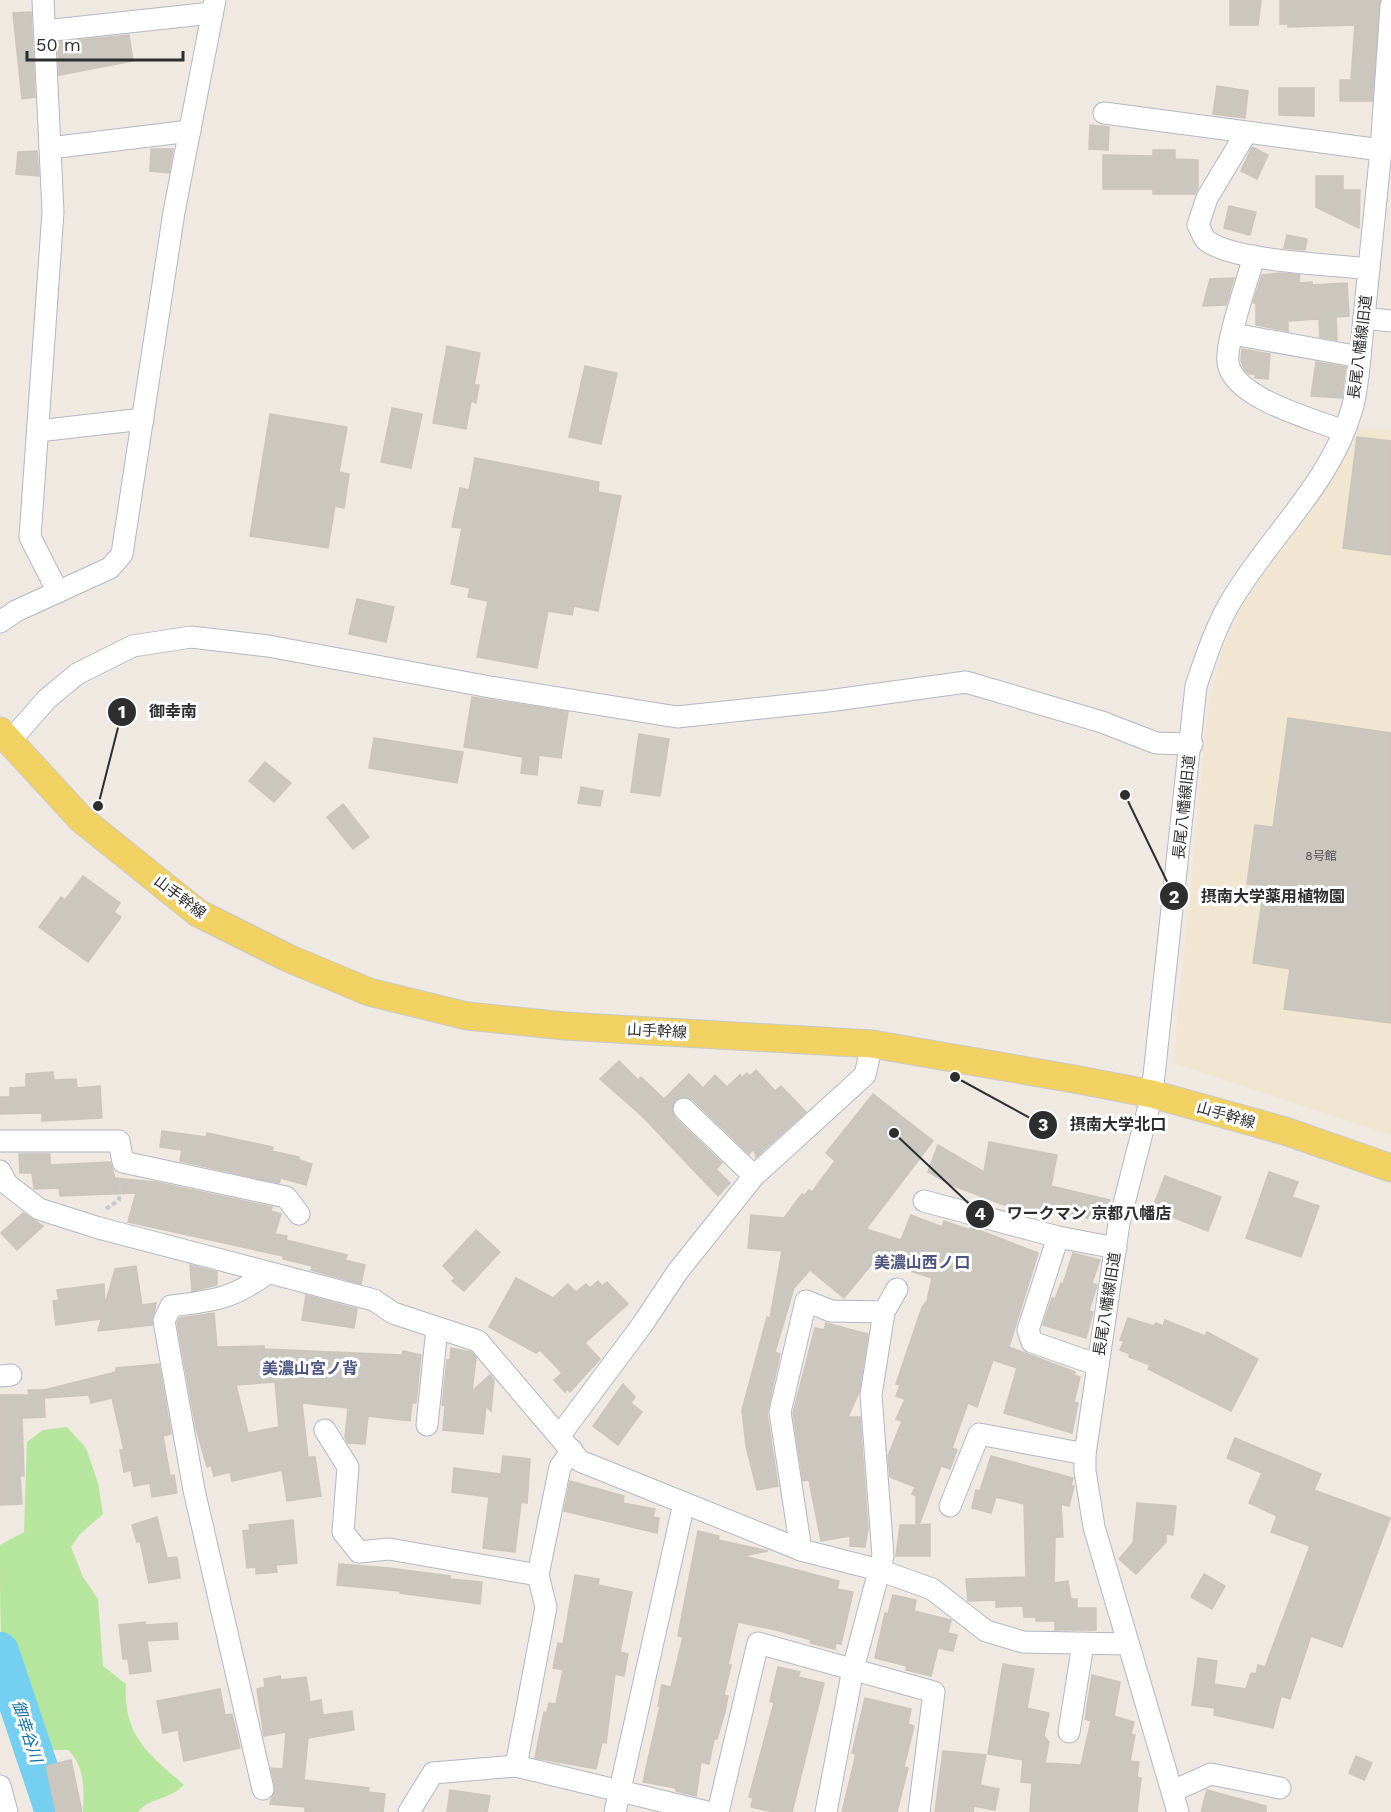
<svg xmlns="http://www.w3.org/2000/svg" width="1391" height="1812" font-family="'Work Sans','Noto Sans JP',sans-serif">
<style>
.education{fill:#f0e6d1}
.green{fill:#b6e59e}
.lines{fill:none;stroke-linecap:round;stroke-linejoin:round}
.river{stroke:#75cff0;stroke-width:38}
.building{fill:#cbc7bf;stroke:#cbc5ba;stroke-width:1.5;fill-rule:evenodd}
.minor-casing{stroke:#b4b7c1;stroke-width:23}
.major-casing{stroke:#c9c9c9;stroke-width:29}
.path{stroke:#c9c9c9;stroke-width:4;stroke-dasharray:4.5 3;stroke-linecap:butt}
.minor{stroke:#fff;stroke-width:21}
.major{stroke:#f2d163;stroke-width:27}
.labels{text-anchor:middle;dominant-baseline:central;stroke-width:6;stroke-linejoin:round;paint-order:stroke}
.number-label{font-size:12px;fill:#555452}
.street-label{font-size:15px;fill:#2e2e2e;stroke:#fff}
.neighbourhood-label{font-size:16px;font-weight:bold;fill:#4d5680;stroke:#fff}
.water-label{font-size:16px;font-style:italic;fill:#0d6fa3;stroke:#fff}
.leader{fill:none;stroke:#2e2e2e;stroke-width:2}
.callout-dot{fill:#2e2e2e;stroke:#fff;stroke-width:2}
.mark-label{font-size:18px;text-anchor:middle;font-weight:bold;fill:#fff}
.callout-label{font-size:16px;text-anchor:middle;font-weight:bold;fill:#2e2e2e;stroke:#fff;stroke-width:6;stroke-linejoin:round;paint-order:stroke}
</style>
<rect width="100%" height="100%" fill="#efe9e1"/>
<polygon class="education" points="1350,428 1391,430 1391,1135 1173,1063 1209,703 1223,648 1244,602 1319,492"/>
<path class="green" d="M67,1427L86,1448L98,1483L103,1514L80,1534L71,1547L83,1577L98,1599L103,1666L126,1684C123,1736 148,1753 184,1785C168,1801 150,1797 138,1812H83C84,1789 85,1766 68,1750H53L16,1758C0,1716 0,1598 0,1545L24,1532L27,1442L43,1430Z"/>
<g class="lines">
<polyline class="river" points="0,1651 54,1812"/>
</g>
<g class="building">
<polygon points="1230,0 1261,0 1258,25 1230,25"/>
<polygon points="1280,0 1380,0 1372,101 1340,101 1340,80 1351,80 1355,25 1288,27 1288,24 1280,24"/>
<polygon points="31,12 35,97 22,99 13,13"/>
<polygon points="129,35 133,61 59,75 58,42"/>
<polygon points="1217,86 1248,91 1245,118 1213,114"/>
<polygon points="1279,88 1314,88 1314,116 1279,115"/>
<polygon points="1090,125 1109,127 1108,150 1089,149"/>
<polygon points="1252,147 1268,155 1257,179 1241,171"/>
<polygon points="151,149 173,149 169,173 150,171"/>
<polygon points="1153,150 1175,150 1175,159 1198,160 1198,188 1195,194 1153,194 1153,189 1103,189 1103,155 1153,156"/>
<polygon points="37,151 39,176 16,174 18,152"/>
<polygon points="1316,176 1343,176 1343,190 1360,190 1359,228 1316,207"/>
<polygon points="1229,206 1256,212 1250,235 1224,228"/>
<polygon points="1287,235 1307,239 1305,250 1284,248"/>
<polygon points="1280,273 1300,275 1299,283 1312,282 1312,285 1347,283 1349,316 1336,317 1337,340 1320,337 1319,319 1288,321 1288,331 1256,325 1256,303 1253,303 1262,275"/>
<polygon points="1234,278 1226,305 1203,306 1210,279"/>
<polygon points="447,346 480,353 474,385 479,385 476,403 471,401 466,429 433,423"/>
<polygon points="1242,349 1270,354 1268,379 1255,378 1255,374 1249,374 1244,369 1241,360"/>
<polygon points="1316,362 1346,367 1342,398 1311,396"/>
<polygon points="585,366 617,373 601,444 569,437"/>
<polygon points="392,408 422,414 411,468 381,462"/>
<polygon points="270,414 347,427 339,472 349,474 344,508 335,506 328,548 250,536"/>
<polygon points="1357,437 1391,441 1391,555 1343,548"/>
<polygon points="475,458 599,482 598,492 621,496 598,611 574,606 572,615 548,611 537,668 477,657 488,601 468,597 470,588 451,584 462,528 452,527 460,488 469,490"/>
<polygon points="357,599 394,607 386,642 349,634"/>
<polygon points="472,697 568,712 561,758 539,755 537,775 521,773 523,757 464,747"/>
<polygon points="1288,718 1391,733 1391,1023 1284,1009 1290,969 1253,963 1264,887 1247,884 1255,825 1273,827"/>
<polygon points="639,734 669,739 660,796 631,792"/>
<polygon points="374,738 463,752 457,783 369,768"/>
<polygon points="265,762 291,783 274,802 249,781"/>
<polygon points="581,787 603,791 600,806 578,803"/>
<polygon points="343,804 369,837 353,849 327,817"/>
<polygon points="83,876 120,903 114,912 121,917 88,962 39,927 61,897 65,900"/>
<polygon points="619,1061 638,1080 641,1077 664,1099 689,1074 703,1088 715,1075 727,1087 740,1075 742,1078 747,1073 750,1076 756,1070 775,1091 781,1086 806,1112 756,1157 754,1149 749,1154 692,1099 686,1097 675,1100 672,1107 675,1118 722,1163 716,1169 730,1183 718,1196 642,1116 600,1079"/>
<polygon points="53,1072 54,1080 76,1079 77,1088 100,1086 102,1118 42,1121 42,1113 0,1114 0,1097 10,1097 10,1088 26,1087 26,1074"/>
<polygon points="873,1094 933,1141 866,1229 901,1240 911,1215 942,1227 944,1221 970,1230 971,1227 1038,1253 1009,1347 1075,1372 1074,1375 1080,1377 1074,1402 1078,1403 1072,1433 1004,1413 1017,1368 993,1360 977,1407 968,1403 952,1448 957,1450 950,1469 941,1466 919,1525 930,1524 930,1556 896,1556 900,1525 916,1525 916,1496 912,1494 915,1487 890,1477 888,1456 902,1421 896,1419 905,1399 896,1396 900,1385 896,1384 922,1307 927,1301 932,1278 875,1260 844,1298 810,1270 794,1288 775,1352 780,1354 767,1413 778,1486 757,1490 746,1446 742,1410 767,1317 770,1318 782,1251 748,1248 751,1215 784,1218 802,1194 804,1196 809,1190 812,1192 835,1161 826,1153"/>
<polygon points="162,1131 206,1137 207,1133 273,1147 272,1151 299,1157 299,1160 312,1164 306,1185 281,1178 279,1183 180,1161 182,1150 160,1147"/>
<polygon points="989,1142 1057,1155 1051,1186 1110,1200 1104,1222 1070,1214 1070,1216 1052,1214 1007,1206 951,1185 928,1172 938,1145 984,1172"/>
<polygon points="19,1154 50,1154 50,1165 110,1162 115,1178 155,1182 272,1207 271,1211 281,1214 275,1234 287,1236 286,1240 347,1255 345,1260 365,1265 361,1284 311,1270 312,1266 283,1259 283,1256 128,1222 136,1193 60,1196 59,1188 34,1189 32,1173 20,1173"/>
<polygon points="1269,1172 1298,1182 1292,1197 1319,1206 1301,1257 1246,1238"/>
<polygon points="1165,1176 1221,1197 1208,1231 1152,1209"/>
<polygon points="23,1213 43,1226 17,1250 1,1233"/>
<polygon points="476,1230 500,1252 464,1291 452,1281 455,1278 443,1266"/>
<polygon points="1073,1253 1100,1260 1092,1283 1097,1285 1089,1311 1093,1312 1086,1338 1043,1325 1052,1298 1055,1299 1061,1283 1063,1284"/>
<polygon points="190,1265 217,1272 217,1285 192,1291"/>
<polygon points="136,1266 142,1305 156,1303 152,1325 98,1331 101,1319 56,1325 53,1301 59,1300 57,1290 104,1284 105,1305 115,1269"/>
<polygon points="516,1278 553,1298 568,1284 576,1292 586,1284 590,1288 598,1281 602,1286 607,1282 628,1304 585,1343 600,1359 570,1392 567,1389 565,1392 554,1380 562,1373 540,1350 536,1353 489,1327"/>
<polygon points="306,1295 357,1309 354,1328 302,1320"/>
<path d="M214,1313L217,1347L264,1346V1349L402,1355L403,1351L421,1355L416,1403H412L410,1421L368,1416L365,1444L348,1443L345,1437L348,1408L302,1403L308,1457H315L321,1496L287,1501L282,1470L232,1481L230,1472L214,1476L211,1465L207,1467L196,1428L177,1323L180,1318ZM275,1382L279,1427L248,1433L236,1385Z"/>
<polygon points="1128,1318 1154,1326 1156,1323 1163,1326 1165,1320 1205,1336 1207,1332 1258,1359 1231,1411 1148,1369 1150,1365 1129,1357 1130,1354 1120,1350 1124,1341 1120,1340"/>
<polygon points="826,1323 868,1334 859,1392 848,1417 860,1417 868,1529 865,1547 850,1546 850,1536 821,1541 809,1480 803,1481 793,1413 815,1328 824,1330"/>
<polygon points="451,1348 471,1352 476,1358 472,1391 490,1375 494,1380 491,1411 486,1406 483,1434 443,1430 445,1406 442,1405 447,1360 450,1360"/>
<polygon points="159,1364 171,1434 163,1436 170,1476 174,1475 177,1493 152,1497 150,1483 134,1486 131,1470 124,1472 120,1450 124,1450 112,1398 91,1403 89,1395 45,1398 44,1394 45,1417 22,1418 24,1476 20,1476 22,1504 0,1505 0,1395 29,1395 28,1390 44,1390 116,1372 116,1368"/>
<polygon points="623,1384 635,1397 631,1403 642,1412 618,1445 593,1426"/>
<polygon points="1235,1438 1321,1474 1314,1490 1390,1518 1342,1647 1311,1636 1290,1699 1281,1696 1273,1728 1214,1715 1215,1708 1192,1705 1198,1658 1217,1661 1214,1684 1246,1689 1251,1673 1256,1674 1258,1665 1265,1667 1310,1546 1271,1532 1277,1516 1249,1503 1262,1473 1227,1458"/>
<polygon points="503,1456 530,1459 527,1503 521,1502 515,1552 483,1548 489,1497 452,1492 454,1468 501,1474"/>
<polygon points="991,1456 1073,1478 1071,1486 1074,1486 1069,1506 1061,1504 1063,1537 1055,1537 1054,1583 1068,1581 1071,1599 1077,1599 1077,1608 1096,1608 1096,1630 1055,1630 1055,1621 1036,1621 1036,1617 1024,1617 1023,1606 996,1607 996,1600 968,1601 966,1579 1026,1577 1024,1504 996,1497 991,1513 972,1508 976,1490 980,1491"/>
<polygon points="570,1481 624,1496 623,1503 655,1509 653,1517 659,1518 657,1533 564,1511"/>
<polygon points="1137,1503 1176,1506 1173,1535 1166,1534 1166,1542 1136,1574 1119,1559 1133,1543"/>
<polygon points="157,1517 167,1558 177,1557 180,1578 149,1583 140,1541 137,1542 132,1525"/>
<polygon points="293,1520 297,1563 276,1565 277,1572 256,1574 256,1567 247,1568 243,1531 250,1530 249,1525"/>
<polygon points="698,1531 719,1536 718,1540 768,1551 744,1556 839,1581 837,1589 853,1592 841,1644 836,1643 835,1649 810,1643 811,1640 776,1630 738,1622 728,1665 731,1665 724,1695 728,1696 725,1712 717,1739 714,1739 709,1764 701,1762 696,1796 676,1791 676,1788 643,1782 660,1706 658,1706 662,1685 671,1687 683,1637 678,1636"/>
<polygon points="339,1564 389,1568 450,1576 450,1579 482,1582 480,1604 400,1593 400,1591 337,1585"/>
<polygon points="1204,1574 1225,1586 1212,1609 1191,1597"/>
<polygon points="575,1575 599,1579 598,1585 632,1592 620,1652 628,1654 624,1676 615,1674 606,1743 602,1742 596,1769 535,1758 544,1712 547,1713 549,1703 556,1704 563,1670 553,1668 558,1643 563,1644"/>
<polygon points="893,1595 916,1600 914,1611 951,1620 948,1633 957,1635 953,1651 938,1648 931,1676 906,1670 907,1666 875,1658 885,1613 888,1614"/>
<polygon points="145,1622 145,1625 177,1623 178,1639 147,1641 151,1671 130,1674 128,1659 123,1659 119,1625"/>
<polygon points="1003,1664 1034,1669 1027,1708 1049,1713 1044,1736 1049,1742 1045,1763 1081,1765 1091,1721 1085,1719 1092,1675 1120,1682 1114,1716 1134,1722 1131,1734 1135,1735 1130,1761 1139,1762 1137,1777 1141,1778 1137,1812 1030,1812 1032,1783 1021,1782 1023,1760 988,1754"/>
<polygon points="778,1667 800,1672 798,1677 824,1683 792,1812 773,1812 751,1807 753,1798 749,1797 774,1703 770,1701"/>
<polygon points="280,1676 281,1680 306,1677 310,1702 321,1700 323,1715 352,1711 354,1730 308,1738 304,1780 369,1788 368,1792 385,1794 383,1812 305,1812 305,1807 270,1804 275,1787 271,1768 283,1769 286,1732 264,1736 257,1689 265,1687 264,1679"/>
<polygon points="220,1689 225,1715 232,1714 240,1748 184,1761 178,1730 163,1733 157,1701"/>
<polygon points="865,1698 911,1709 908,1724 914,1726 904,1767 908,1768 897,1812 842,1812 856,1754 852,1753"/>
<polygon points="943,1751 986,1755 980,1785 999,1789 995,1810 974,1806 973,1812 935,1812"/>
<polygon points="1356,1756 1372,1763 1364,1780 1349,1773"/>
<polygon points="71,1760 82,1812 56,1812 46,1766"/>
<polygon points="450,1790 490,1796 487,1812 447,1812"/>
<polygon points="1207,1790 1266,1806 1266,1812 1201,1812"/>
</g>
<g class="lines">
<defs>
<g id="minor">
<polyline points="43,0 53,212 30,537 58,592"/>
<polyline points="45,31 212,13"/>
<polyline points="1104,113 1381,150"/>
<path d="M1246,133L1207,198L1198,225C1201,230 1203,238 1207,241C1236,262 1331,264 1369,269"/>
<polyline points="50,148 190,131"/>
<path d="M1254,256C1248,280 1225,342 1228,363C1234,399 1314,419 1343,431"/>
<polyline points="1364,318 1391,321"/>
<polyline points="1233,334 1360,357"/>
<polyline points="38,431 143,419"/>
<polyline points="0,622 16,611 110,568 122,554 174,212 215,0"/>
<polyline points="9,742 47,699 77,674 133,646 191,637 268,646 490,687 677,717 828,701 966,682 1102,722 1156,743 1192,744"/>
<polyline points="684,1109 754,1176"/>
<polyline points="0,1141 119,1141 123,1162 286,1197 299,1214"/>
<polyline points="0,1171 7,1184 39,1209 99,1228 374,1300 393,1313 478,1341 580,1461 801,1550 879,1570 932,1589 986,1631 1023,1642 1128,1644"/>
<polyline points="924,1201 1058,1237 1116,1248"/>
<polyline points="1058,1237 1028,1330 1032,1342 1098,1365"/>
<polyline points="0,1376 11,1375"/>
<polyline points="427,1425 437,1328"/>
<polyline points="325,1430 348,1467 343,1532 359,1552 389,1549 538,1575"/>
<polyline points="560,1435 642,1325 678,1271 754,1176 865,1075 872,1044"/>
<polyline points="950,1506 979,1434 1085,1454"/>
<polyline points="801,1550 780,1412 806,1301 831,1311 884,1312"/>
<polyline points="1069,1732 1083,1644"/>
<polyline points="516,1766 546,1607 538,1575 560,1467 572,1450"/>
<polyline points="0,1786 7,1812"/>
<path d="M263,1789L194,1490L164,1321L171,1306C214,1301 232,1299 268,1273"/>
<polyline points="1173,1791 1211,1774 1280,1788"/>
<polyline points="409,1812 433,1773 516,1766 707,1812"/>
<polyline points="615,1812 684,1503"/>
<polyline points="718,1812 758,1643 934,1692 919,1812"/>
<polyline points="826,1812 853,1669 883,1556 871,1395 884,1312 897,1289"/>
<path d="M1178,1812L1094,1527L1085,1471V1454L1119,1223L1152,1094L1196,686C1206,657 1215,628 1231,601C1268,538 1330,484 1351,412C1355,401 1356,388 1358,376L1381,150L1391,6"/>
</g>
<polyline id="major" points="0,731 81,819 198,913 288,958 369,992 467,1016 565,1026 872,1044 1074,1079 1152,1094 1285,1131 1391,1168"/>
</defs>
<use href="#minor" class="minor-casing"/>
<use href="#major" class="major-casing"/>
<polyline class="path" points="106,1209 119,1200 121,1182"/>
<use href="#minor" class="minor"/>
<use href="#major" class="major"/>
</g>
<g class="labels">
<g class="number-label">
<text x="1321" y="856">8号館</text>
</g>
<g class="street-label">
<text transform="translate(1360 347) rotate(-83)">長尾八幡線旧道</text>
<text transform="translate(1184 807) rotate(-84)">長尾八幡線旧道</text>
<text transform="translate(180 897) rotate(37)">山手幹線</text>
<text transform="translate(657 1031) rotate(3)">山手幹線</text>
<text transform="translate(1226 1115) rotate(16)">山手幹線</text>
<text transform="translate(1107 1304) rotate(-81)">長尾八幡線旧道</text>
</g>
<g class="neighbourhood-label">
<text x="922" y="1262">美濃山西ノ口</text>
<text x="310" y="1368">美濃山宮ノ背</text>
</g>
<g class="water-label">
<text transform="translate(27 1731) rotate(72)">御幸谷川</text>
</g>
</g>
<path class="leader" d="M98 806L122 712M1125 795L1174 896M955 1077L1043 1125M894 1133L980 1214"/>
<g class="callout-dot">
<circle cx="98" cy="806" r="6"/>
<circle cx="1125" cy="795" r="6"/>
<circle cx="955" cy="1077" r="6"/>
<circle cx="894" cy="1133" r="6"/>
<circle cx="122" cy="712" r="15"/>
<circle cx="1174" cy="896" r="15"/>
<circle cx="1043" cy="1125" r="15"/>
<circle cx="980" cy="1214" r="15"/>
</g>
<g class="mark-label">
<text x="122" y="718">1</text>
<text x="1174" y="903">2</text>
<text x="1043" y="1131">3</text>
<text x="980" y="1220">4</text>
</g>
<g class="callout-label">
<text x="173" y="717">御幸南</text>
<text x="1273" y="902">摂南大学薬用植物園</text>
<text x="1118" y="1130">摂南大学北口</text>
<text x="1089" y="1219">ワークマン 京都八幡店</text>
</g>
<path d="M27 51v9h156v-9" fill="none" stroke="#2e2e2e" stroke-width="3"/>
<text x="36" y="51" font-size="18" fill="#2e2e2e" stroke="#ffffff" stroke-width="4.5" paint-order="stroke">50 m</text>
</svg>
